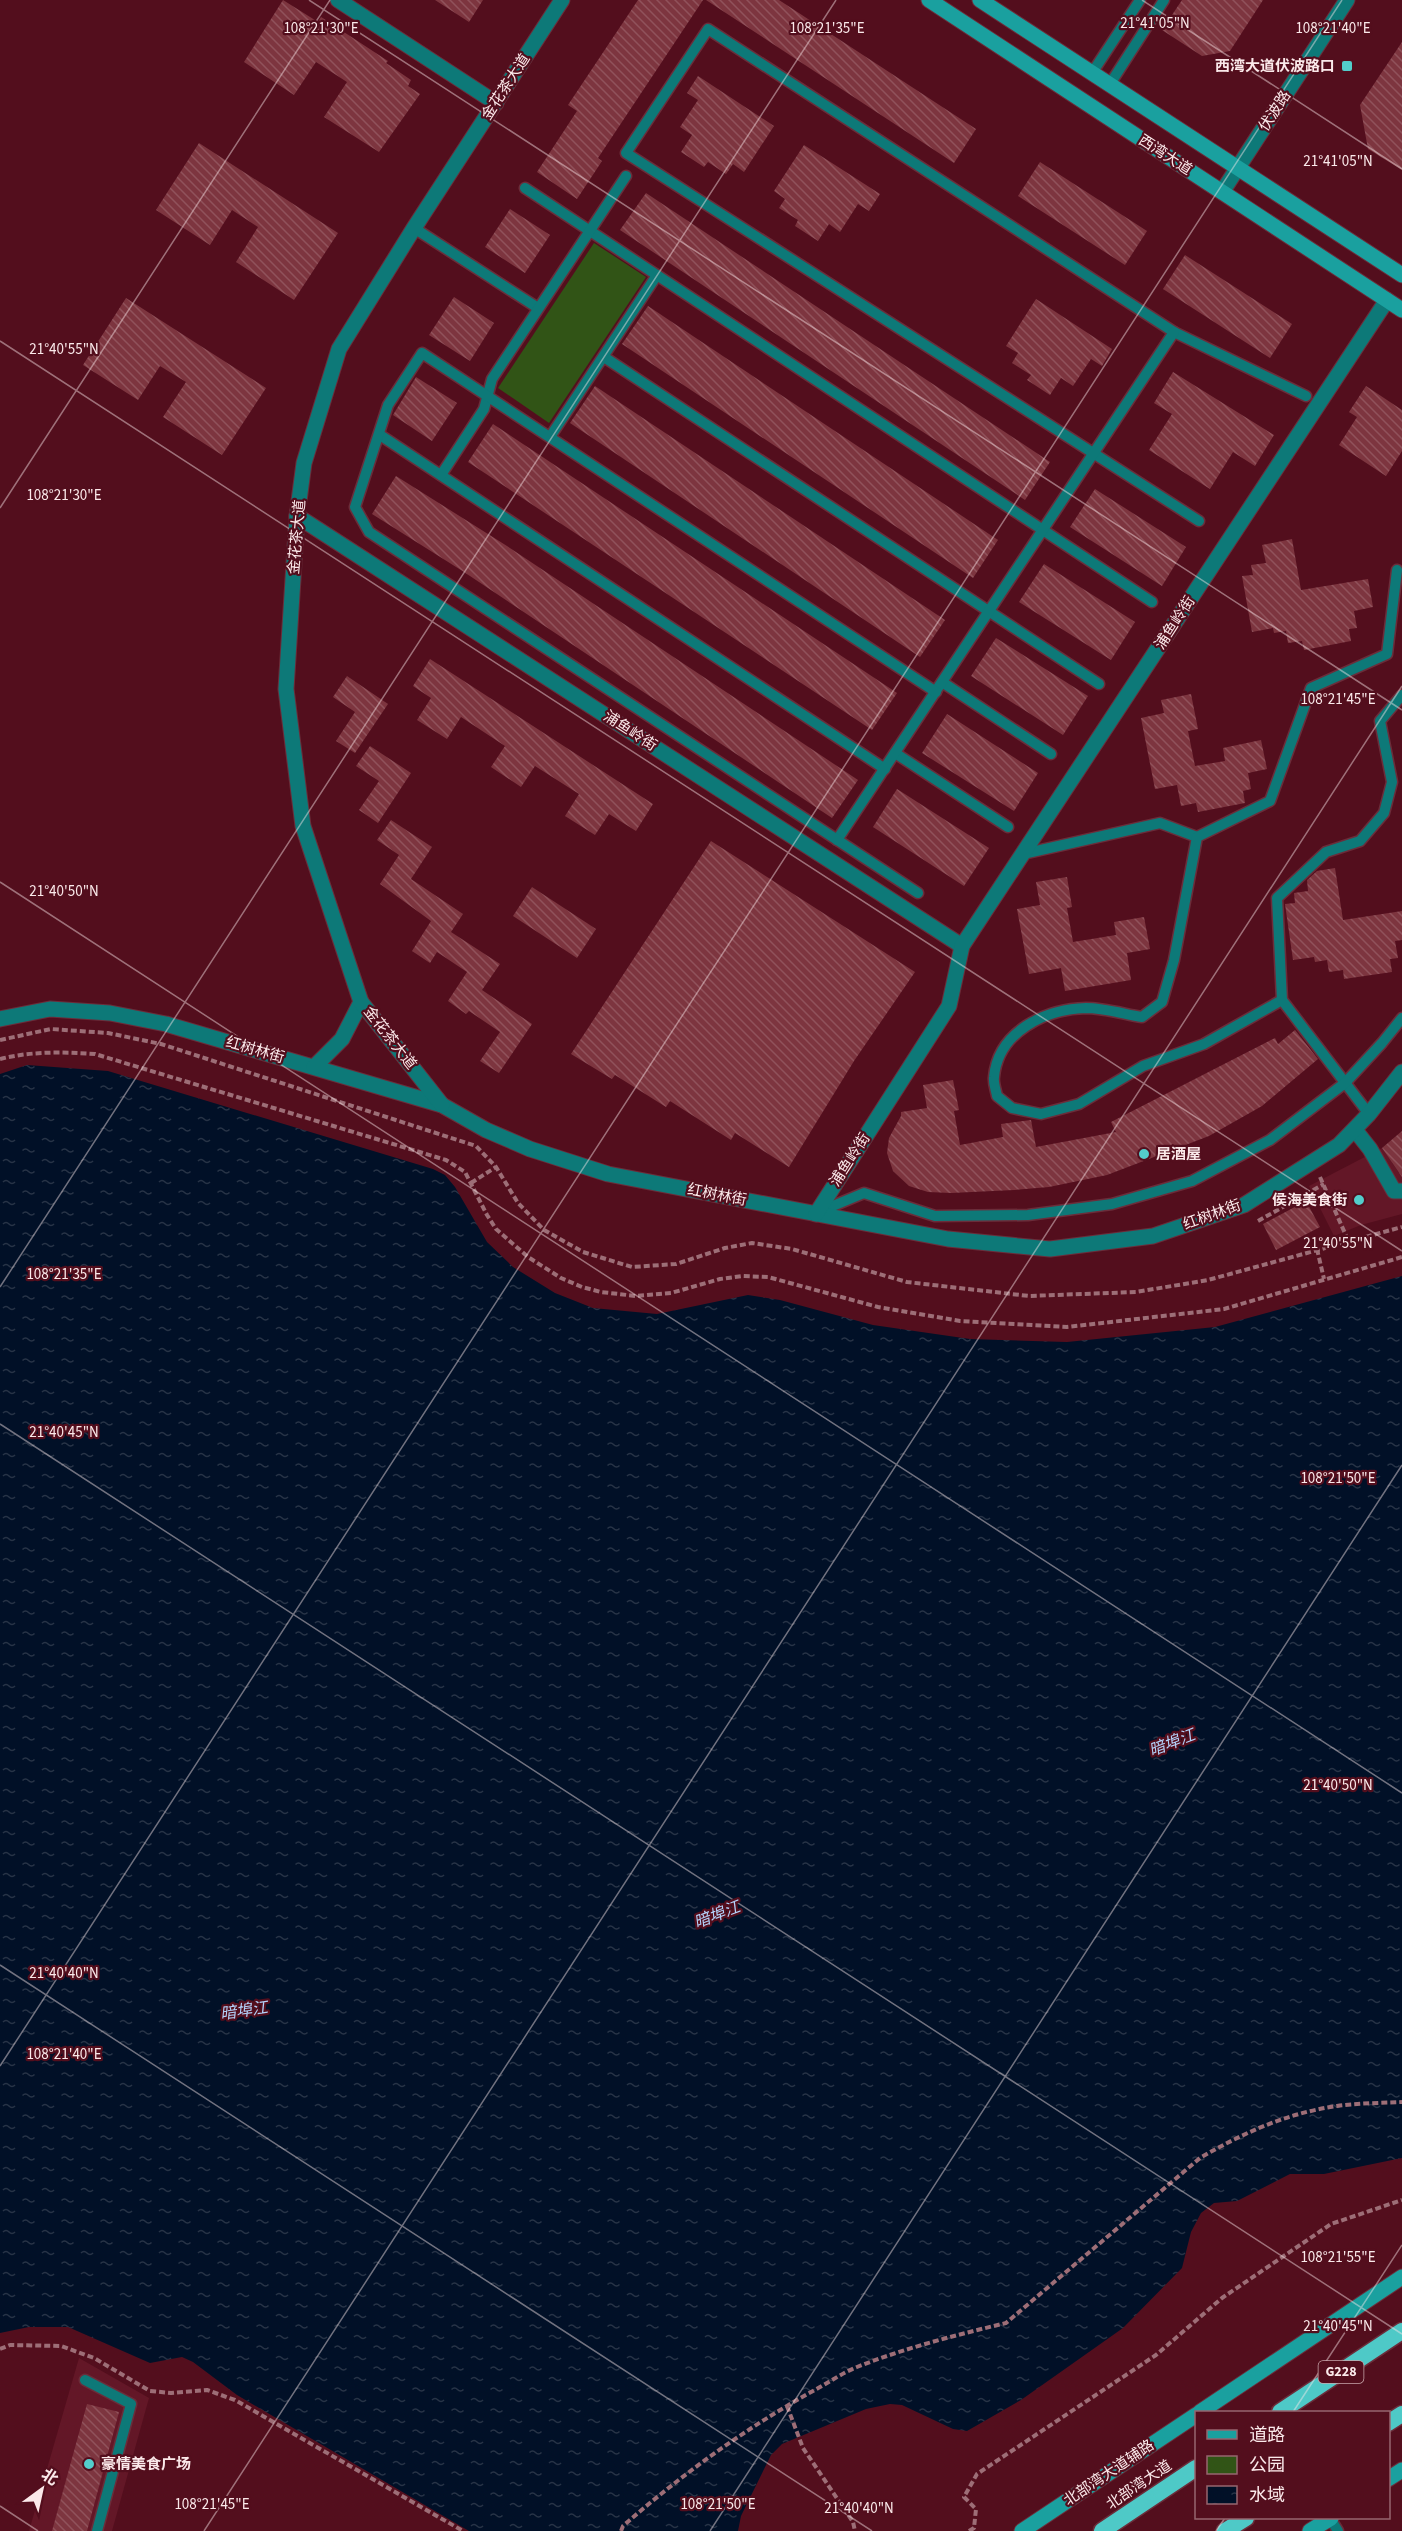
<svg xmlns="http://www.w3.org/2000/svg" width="1402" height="2531" font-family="'Source Sans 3','Noto Sans SC',sans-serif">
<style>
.built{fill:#631727}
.park{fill:#315416}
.water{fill:url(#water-ripples)}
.building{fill:url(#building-back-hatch)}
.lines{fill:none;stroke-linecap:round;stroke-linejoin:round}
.service-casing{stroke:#6b2d3a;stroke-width:13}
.pedestrian-casing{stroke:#6b2d3a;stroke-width:17}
.minor-casing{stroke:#6b2d3a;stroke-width:17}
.tertiary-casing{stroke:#6b2d3a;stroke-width:17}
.secondary-casing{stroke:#6b2d3a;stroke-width:17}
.trunk-casing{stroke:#6b2d3a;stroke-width:19}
.path{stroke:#9d6e77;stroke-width:4;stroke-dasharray:6 3;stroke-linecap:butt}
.service{stroke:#0d7978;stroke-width:10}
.pedestrian{stroke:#0d7978;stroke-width:15}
.minor{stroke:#0d7978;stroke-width:15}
.tertiary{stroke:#0d7978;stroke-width:15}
.secondary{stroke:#1aa09f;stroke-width:15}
.trunk{stroke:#4ec9c7;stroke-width:16}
.ticks{fill:none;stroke:#fbe9ea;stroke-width:1.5;stroke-opacity:0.45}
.poi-dot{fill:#53cdcb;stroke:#530e1d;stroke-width:2}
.labels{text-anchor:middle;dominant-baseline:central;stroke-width:4.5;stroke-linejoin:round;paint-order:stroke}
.shield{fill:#530e1d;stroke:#c9a7ac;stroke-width:1.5}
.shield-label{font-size:14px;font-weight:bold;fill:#fbe9ea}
.poi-label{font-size:15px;font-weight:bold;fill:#fbe9ea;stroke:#530e1d;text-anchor:end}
.street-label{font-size:15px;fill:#fbe9ea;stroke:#530e1d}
.water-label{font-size:16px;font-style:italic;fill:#b4d4fc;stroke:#530e1d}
.ticks-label{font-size:15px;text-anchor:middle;fill:#fbe9ea;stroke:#530e1d;stroke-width:4.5;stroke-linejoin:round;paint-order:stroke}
</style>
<defs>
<pattern id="water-ripples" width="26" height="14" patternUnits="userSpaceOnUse" patternTransform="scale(1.5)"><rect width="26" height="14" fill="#011027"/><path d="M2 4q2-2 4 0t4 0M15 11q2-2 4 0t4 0" fill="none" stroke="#273346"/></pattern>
<pattern id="building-back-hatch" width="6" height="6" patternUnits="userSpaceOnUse" patternTransform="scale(1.5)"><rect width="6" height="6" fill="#7d353f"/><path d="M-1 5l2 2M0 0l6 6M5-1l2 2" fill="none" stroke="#90525b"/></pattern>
</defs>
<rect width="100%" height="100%" fill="#530e1d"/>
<g class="built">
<polygon points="1382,1148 1399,1173 1402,1173 1402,1214 1361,1225 1334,1236 1309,1186"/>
<polygon points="79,2358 149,2398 112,2531 29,2531"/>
</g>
<polygon class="park" points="594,243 646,277 549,423 498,388"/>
<polygon class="water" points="27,1065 108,1071 433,1169 445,1175 455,1187 487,1242 513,1267 555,1293 593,1308 657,1314 748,1295 780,1300 873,1325 970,1339 1067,1342 1215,1327 1402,1276 1402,2158 1324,2174 1290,2174 1237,2201 1214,2203 1201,2213 1191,2232 1182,2268 1123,2328 1021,2400 967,2431 953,2429 902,2405 890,2404 866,2409 782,2444 771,2455 741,2516 738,2531 469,2531 237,2395 193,2362 182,2357 150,2363 68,2327 29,2327 0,2333 0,1074"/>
<g class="building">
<polygon points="283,0 318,22 321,17 388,61 386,63 411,80 408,86 420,94 379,152 324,117 347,82 316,62 294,95 244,62"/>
<polygon points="435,0 483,0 469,22"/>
<polygon points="638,0 703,0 598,158 602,161 577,199 537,172 577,111 568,105"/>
<polygon points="706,0 779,0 976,129 954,163"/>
<polygon points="1182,0 1263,0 1230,51 1202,56 1162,30"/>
<polygon points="1402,42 1402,170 1368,149 1360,105"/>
<polygon points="698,76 774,126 744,172 733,164 726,174 708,162 704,167 681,152 692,135 680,127 698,100 687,93"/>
<polygon points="199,143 338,233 294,300 236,262 258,227 232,210 210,245 156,210"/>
<polygon points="804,145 880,194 869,211 858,204 840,232 829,224 818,241 795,226 798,220 779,208 785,199 774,191"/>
<polygon points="1040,162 1147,231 1125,265 1018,196"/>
<polygon points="646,193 1050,462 1025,500 620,230"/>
<polygon points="510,209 550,235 525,273 485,247"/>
<polygon points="1185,255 1292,324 1270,358 1163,289"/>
<polygon points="454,297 494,323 470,361 429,335"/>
<polygon points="126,298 266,388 222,455 163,417 186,382 160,366 138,400 83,365"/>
<polygon points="1036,299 1112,349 1102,366 1091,359 1073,386 1061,378 1050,395 1027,380 1031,375 1012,363 1018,353 1006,346"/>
<polygon points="648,306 998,540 973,578 622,344"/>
<polygon points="1173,372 1274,435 1255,466 1233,452 1210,489 1149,450 1172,414 1154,403"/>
<polygon points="416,377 457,403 432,441 393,415"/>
<polygon points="595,386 945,620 920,657 570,423"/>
<polygon points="1366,386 1402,410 1402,451 1386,476 1339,445 1357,417 1349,412"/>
<polygon points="493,424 897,693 872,730 468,462"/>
<polygon points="396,476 507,546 858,780 832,818 464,572 372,514"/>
<polygon points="1095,489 1186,547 1162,586 1070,527"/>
<polygon points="1292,539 1301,590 1368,579 1373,607 1354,611 1357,628 1349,629 1351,641 1304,650 1302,641 1288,643 1286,631 1274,633 1273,628 1252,632 1242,576 1253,575 1251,565 1266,563 1262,545"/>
<polygon points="1044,564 1135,622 1111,660 1019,602"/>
<polygon points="996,638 1088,696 1063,735 971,676"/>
<polygon points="430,659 653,804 636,831 609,814 595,835 565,816 579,794 535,766 521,787 491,767 505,746 461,717 447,739 417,720 431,698 413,686"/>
<polygon points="347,676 388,704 355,753 336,741 355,712 333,697"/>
<polygon points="1191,694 1198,729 1188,731 1195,766 1225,761 1223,748 1261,740 1267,769 1248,773 1251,789 1243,791 1245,803 1198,812 1196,803 1181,806 1177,785 1155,789 1141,718 1164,713 1161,700"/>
<polygon points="947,714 1038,773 1014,811 922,753"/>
<polygon points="370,746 411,773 378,823 359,810 379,781 356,766"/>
<polygon points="897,789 989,848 964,886 873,827"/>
<polygon points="391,820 432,847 411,879 463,914 451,932 500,964 482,990 532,1024 499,1073 480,1061 500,1032 469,1011 466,1014 448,1001 467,972 437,952 430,963 412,951 431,921 380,884 399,855 377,840"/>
<polygon points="711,841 915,972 854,1061 789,1167 735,1133 731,1140 670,1101 666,1107 615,1075 612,1079 571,1054"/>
<polygon points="1335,868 1343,920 1402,911 1402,940 1395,941 1398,958 1390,959 1392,972 1344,979 1343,970 1329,972 1327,960 1315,962 1314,957 1293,960 1285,904 1295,903 1294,893 1308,891 1307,880 1317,871"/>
<polygon points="1067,877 1072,907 1067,908 1073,942 1116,935 1114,922 1144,917 1150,949 1127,953 1131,980 1065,991 1061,968 1029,974 1017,909 1040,905 1036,882"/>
<polygon points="532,887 596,929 577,958 513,916"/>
<polygon points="1295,1030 1318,1059 1262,1106 1209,1136 1107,1175 1049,1187 1014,1190 951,1193 928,1192 909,1186 893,1171 887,1153 889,1138 901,1116 901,1112 927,1108 923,1085 953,1080 959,1110 954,1111 960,1145 1003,1137 1001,1124 1031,1120 1036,1147 1116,1132 1111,1122 1275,1038 1278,1044"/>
<polygon points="1402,1131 1402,1177 1382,1148"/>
<polygon points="1306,1201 1320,1227 1276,1250 1263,1224"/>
<polygon points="87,2404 119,2412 87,2531 52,2531"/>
</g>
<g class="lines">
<defs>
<g id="service">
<polyline points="1092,73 1140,0"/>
<polyline points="1110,84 1164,0"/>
<polyline points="525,188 1152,602"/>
<polyline points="414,228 538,308"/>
<polyline points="604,357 1099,684"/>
<polyline points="380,435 885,769"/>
<polyline points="550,437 657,275"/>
<polyline points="441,475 484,409 492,379 626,176"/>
<polyline points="1199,521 626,153 708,29 1174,332 1306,396"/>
<polyline points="942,682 1051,754"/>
<polyline points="895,753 1008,827"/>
<polyline points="837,840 1174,332"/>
<polyline points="1023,854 1160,823 1197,837"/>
<polyline points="918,893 369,532 355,507 388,405 422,353 936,692"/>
<path d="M1282,1000L1204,1044L1143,1066L1079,1104L1041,1114L1012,1108L997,1096C996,1090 993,1083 994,1077C998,1032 1045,1009 1086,1008C1104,1008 1124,1014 1142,1017L1162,1002L1174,960L1197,837L1270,801L1311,688L1387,654L1397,570"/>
<polyline points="1369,1114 1282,1000 1277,898 1326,852 1360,841 1384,813 1392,782 1380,721 1402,695"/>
<polyline points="816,1213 864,1193 935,1216 1028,1215 1112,1204 1192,1181 1270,1140 1345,1083 1382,1043 1402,1018"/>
<polyline points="85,2380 131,2404 97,2531"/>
<polyline points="1330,2518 1338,2531"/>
</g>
<polyline id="pedestrian" points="1355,1130 1370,1149 1394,1191 1402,1191"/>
<g id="minor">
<polyline points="338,0 496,103"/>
<polyline points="1222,192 1347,0"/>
<polyline points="297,516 962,946"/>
<polyline points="0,1019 50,1009 110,1013 166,1024 442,1105 486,1130 530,1149 608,1174 948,1239 1050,1249 1153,1236 1244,1205 1339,1145 1369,1114 1402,1072"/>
<polyline points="314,1067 342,1039 361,1002"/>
<polyline points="816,1214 949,1006 962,946 1387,300"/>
</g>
<polyline id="tertiary" points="442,1105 361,1002 303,826 286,689 297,516 304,463 339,349 414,228 562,0"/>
<g id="secondary">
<polyline points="929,0 1402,310"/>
<polyline points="980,0 1402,275"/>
<polyline points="1200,2412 1402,2277"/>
<polyline points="1388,2479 1402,2470"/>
<polyline points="1022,2531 1196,2415"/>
<polyline points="1310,2531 1331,2518"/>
</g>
<g id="trunk">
<polyline points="1280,2412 1402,2331"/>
<polyline points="1388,2423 1402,2414"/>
<polyline points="1102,2531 1196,2468"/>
<polyline points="1225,2531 1246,2518"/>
</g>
</defs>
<use href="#service" class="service-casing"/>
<use href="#pedestrian" class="pedestrian-casing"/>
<use href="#minor" class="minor-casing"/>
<use href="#tertiary" class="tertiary-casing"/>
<use href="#secondary" class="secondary-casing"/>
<use href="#trunk" class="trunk-casing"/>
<g class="path">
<polyline points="0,1040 51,1029 108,1033 161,1044 476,1146 496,1167 518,1203 544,1230 583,1252 632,1267 676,1264 725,1248 752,1243 792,1249 907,1282 1029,1296 1136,1292 1208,1280 1402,1227"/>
<path d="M0,1059C32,1051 63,1052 95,1054L446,1160L465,1172L487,1215L496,1229L528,1257L561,1278L582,1287L601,1292L636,1296L671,1293L720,1279L743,1276L768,1277L878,1307L960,1321L1067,1327L1224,1309L1402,1257"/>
<polyline points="1320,1177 1348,1240"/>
<polyline points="471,1183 496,1167"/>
<polyline points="1258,1221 1324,1184"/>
<polyline points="1317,1249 1324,1279"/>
<polyline points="0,2349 10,2345 61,2346 94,2358 150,2391 171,2393 207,2390 235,2400 463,2531"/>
<polyline points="787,2406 803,2448 853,2522 855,2531"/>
<path d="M621,2531L623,2526C681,2475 746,2428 813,2391C828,2383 842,2373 857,2367C905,2348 956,2335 1006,2323L1200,2158C1243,2133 1287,2113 1337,2106C1359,2103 1381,2103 1402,2102"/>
<polyline points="969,2531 974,2528 976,2509 964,2497 977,2474 1156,2355 1222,2298 1331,2224 1402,2200"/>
</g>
<use href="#service" class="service"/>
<use href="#pedestrian" class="pedestrian"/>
<use href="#minor" class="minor"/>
<use href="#tertiary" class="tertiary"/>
<use href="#secondary" class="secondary"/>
<use href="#trunk" class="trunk"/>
</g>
<path class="ticks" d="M309,0L1402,710M1142,0L1402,169M0,341L1402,1251M0,508L330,0M0,882L1402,1793M0,1287L836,0M0,1424L1402,2334M0,1965L872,2531M0,2066L1342,0M1293,2412L1402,2245M0,2506L38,2531M204,2531L1402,686M710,2531L1402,1465M1216,2531L1225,2518"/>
<g class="poi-dot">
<rect x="1341" y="60" width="12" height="12" rx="3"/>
<circle cx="1144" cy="1154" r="6"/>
<circle cx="1359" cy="1200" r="6"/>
<circle cx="89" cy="2464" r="6"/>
</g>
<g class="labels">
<rect class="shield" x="1318.5" y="2361" width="45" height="22" rx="4.5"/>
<g class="shield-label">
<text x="1341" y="2372">G228</text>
</g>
<g class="poi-label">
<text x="1335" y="66">西湾大道伏波路口</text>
<text x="1156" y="1154" text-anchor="start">居酒屋</text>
<text x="1347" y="1200">侯海美食街</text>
<text x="101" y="2464" text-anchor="start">豪情美食广场</text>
</g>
<g class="street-label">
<text transform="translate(506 87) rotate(-57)">金花茶大道</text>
<text transform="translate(1275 111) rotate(-57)">伏波路</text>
<text transform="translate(1165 155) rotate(33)">西湾大道</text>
<text transform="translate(297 537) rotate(-85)">金花茶大道</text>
<text transform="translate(1175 623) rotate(-57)">浦鱼岭街</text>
<text transform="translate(630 731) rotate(33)">浦鱼岭街</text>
<text transform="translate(390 1038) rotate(52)">金花茶大道</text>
<text transform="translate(255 1050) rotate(16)">红树林街</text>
<text transform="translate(850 1160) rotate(-57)">浦鱼岭街</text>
<text transform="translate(717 1195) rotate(11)">红树林街</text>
<text transform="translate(1212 1215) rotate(-20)">红树林街</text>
<text transform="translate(1109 2473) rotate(-34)">北部湾大道辅路</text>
<text transform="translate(1139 2485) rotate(-34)">北部湾大道</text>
</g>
<g class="water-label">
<text transform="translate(1172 1743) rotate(-21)">暗埠江</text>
<text transform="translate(717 1915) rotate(-21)">暗埠江</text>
<text transform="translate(244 2011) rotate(-8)">暗埠江</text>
</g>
</g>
<g class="ticks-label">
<text x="1155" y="28">21°41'05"N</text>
<text x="827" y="33">108°21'35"E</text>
<text x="321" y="33">108°21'30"E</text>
<text x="1333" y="33">108°21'40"E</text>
<text x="1338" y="166">21°41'05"N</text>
<text x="64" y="354">21°40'55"N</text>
<text x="64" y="500">108°21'30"E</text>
<text x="1338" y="704">108°21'45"E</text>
<text x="64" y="896">21°40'50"N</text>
<text x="1338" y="1248">21°40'55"N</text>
<text x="64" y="1279">108°21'35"E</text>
<text x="64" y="1437">21°40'45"N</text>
<text x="1338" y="1483">108°21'50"E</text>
<text x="1338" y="1790">21°40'50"N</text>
<text x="64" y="1978">21°40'40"N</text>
<text x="64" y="2059">108°21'40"E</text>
<text x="1338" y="2262">108°21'55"E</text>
<text x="1338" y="2331">21°40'45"N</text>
<text x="212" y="2509">108°21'45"E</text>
<text x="718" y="2509">108°21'50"E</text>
<text x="859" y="2513">21°40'40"N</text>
</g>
<rect x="1195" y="2411" width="195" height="108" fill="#530e1d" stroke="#96666f" stroke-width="1.5"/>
<rect x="1207" y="2430" width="30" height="9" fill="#1aa09f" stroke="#96666f" stroke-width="1.5"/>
<text x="1249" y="2441" font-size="18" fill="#fbe9ea">道路</text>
<rect x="1207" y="2456" width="30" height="18" fill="#315416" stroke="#96666f" stroke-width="1.5"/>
<text x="1249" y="2471" font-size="18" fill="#fbe9ea">公园</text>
<rect x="1207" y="2486" width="30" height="18" fill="url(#water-ripples)" stroke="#96666f" stroke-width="1.5"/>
<text x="1249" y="2501" font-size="18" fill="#fbe9ea">水域</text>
<g transform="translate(42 2489) rotate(33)" stroke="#530e1d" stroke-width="4.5" paint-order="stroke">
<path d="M0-4.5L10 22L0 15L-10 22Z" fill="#fbe9ea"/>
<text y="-9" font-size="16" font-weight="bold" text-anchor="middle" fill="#fbe9ea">北</text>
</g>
</svg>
